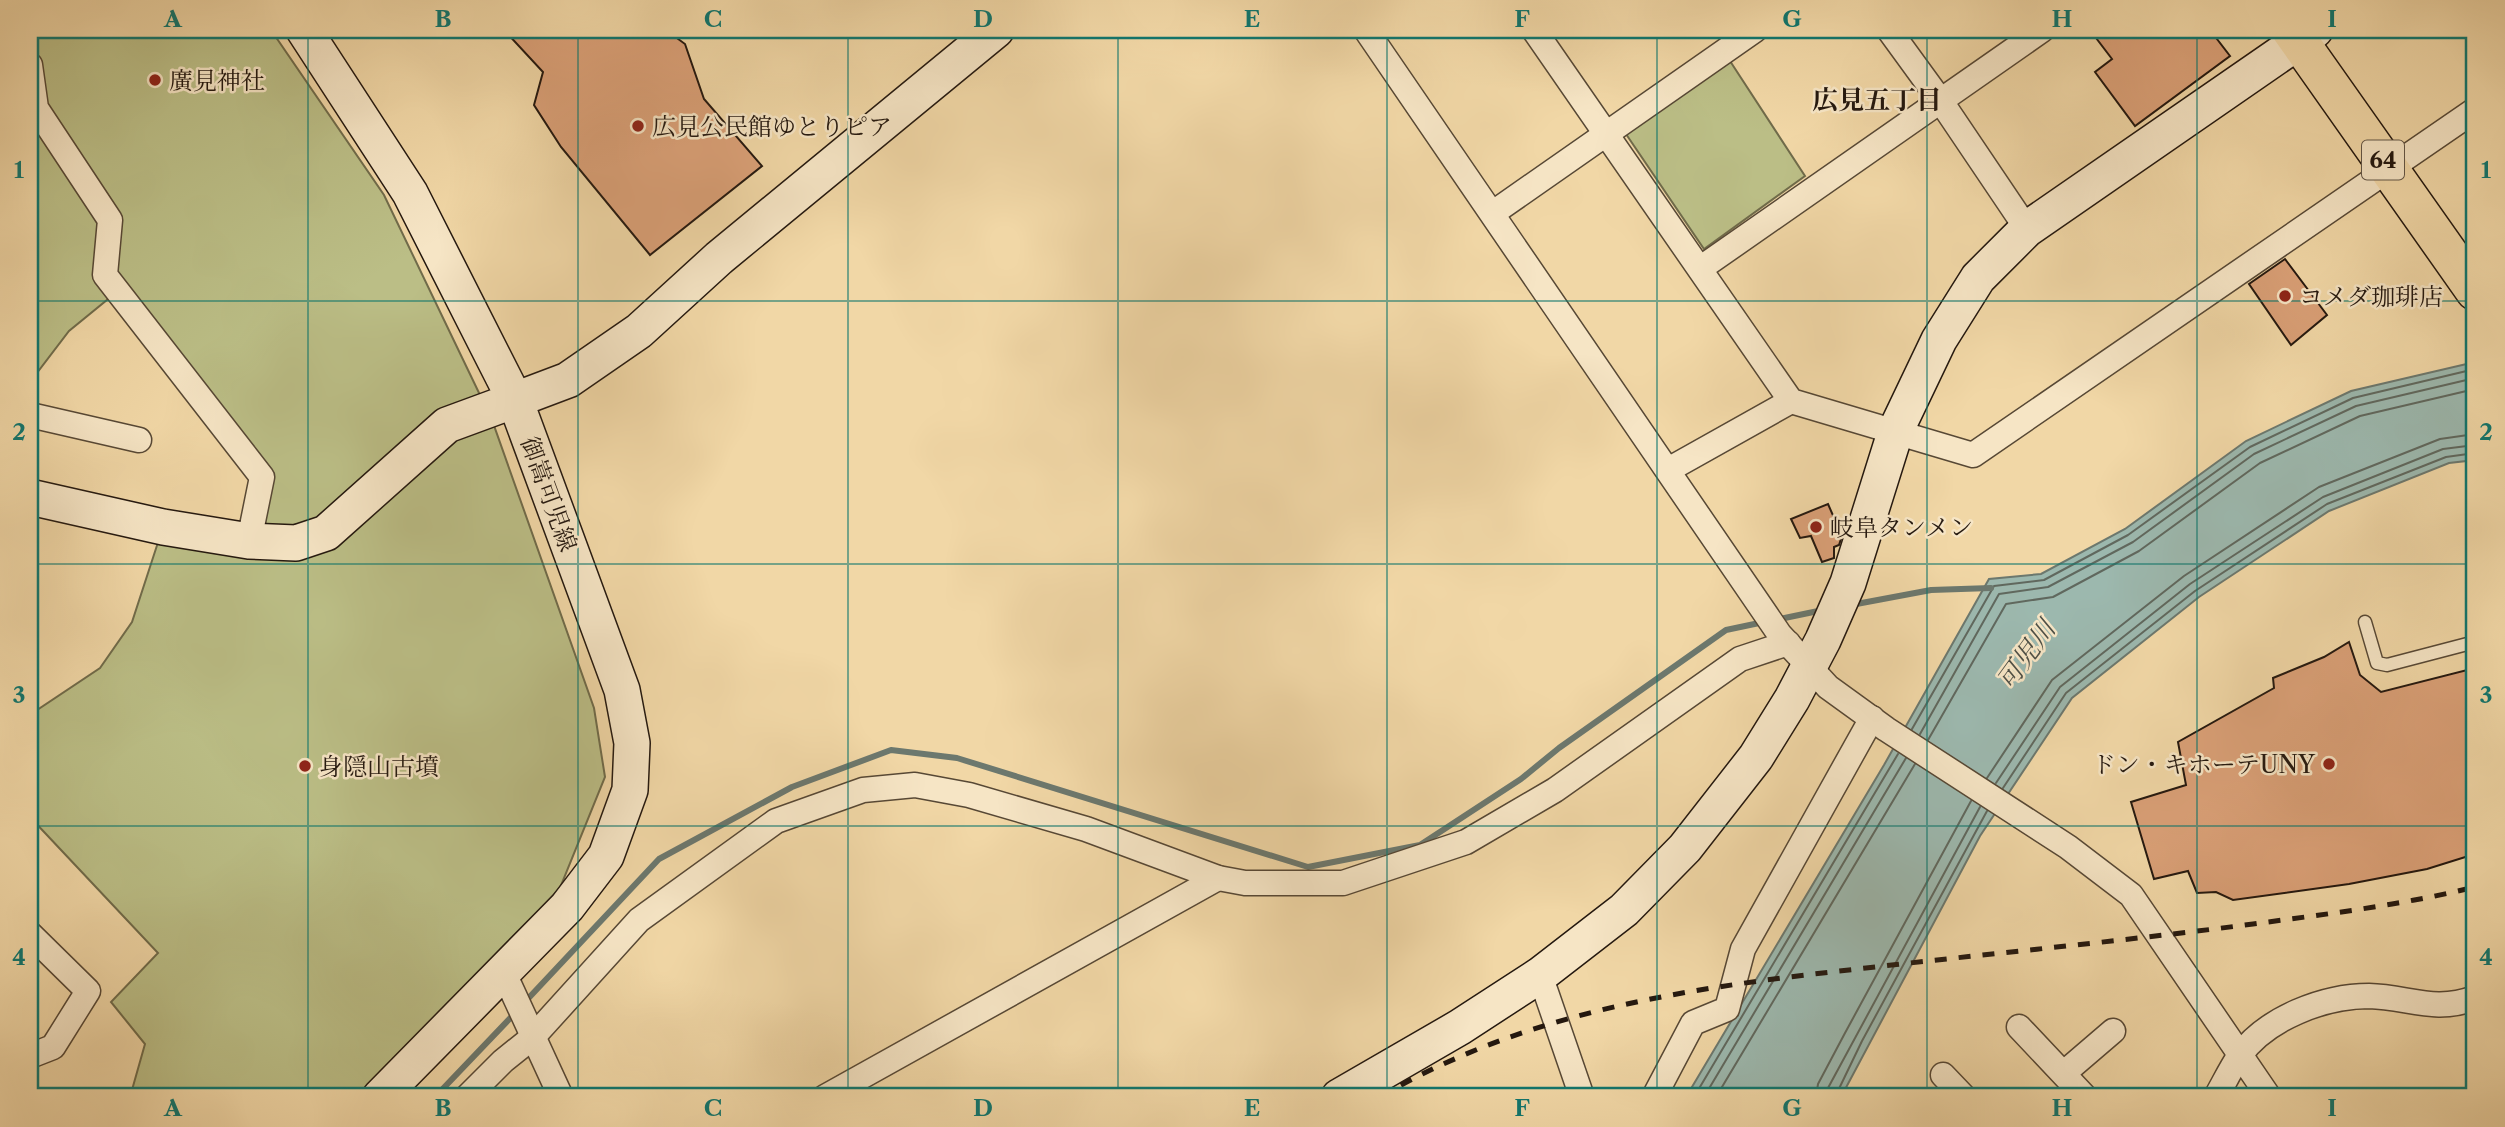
<svg xmlns="http://www.w3.org/2000/svg" width="2505" height="1127" font-family="'Libre Caslon Text','Noto Serif JP',serif">
<style>
.green{fill:#bbbe86;stroke:#706b4a;stroke-width:2}
.water{fill:#9cb8ae;stroke:#6c786e;stroke-width:2}
.lines{fill:none;stroke-linecap:round;stroke-linejoin:round}
.shore{stroke:#60685e;stroke-width:2}
.stream{stroke:#6c786e;stroke-width:6}
.building{fill:#daa077;stroke:#24180f;stroke-width:2}
.lane-casing{stroke:#574835;stroke-width:15}
.street-casing{stroke:#574835;stroke-width:27}
.secondary-casing{stroke:#24180f;stroke-width:38}
.primary-casing{stroke:#24180f;stroke-width:41}
.lane{stroke:#f6e5c5;stroke-width:12}
.street{stroke:#f6e5c5;stroke-width:24}
.secondary{stroke:#f6e5c5;stroke-width:35}
.primary{stroke:#f1d7a6;stroke-width:38}
.rail{stroke:#24180f;stroke-width:5;stroke-dasharray:12 12;stroke-linecap:butt}
.grid{fill:none;stroke:#0f766e;stroke-width:2;stroke-opacity:0.55}
.poi-dot{fill:#8f2418;stroke:#f6e5c5;stroke-width:2.5}
.labels{text-anchor:middle;dominant-baseline:central;stroke-width:5;stroke-linejoin:round;paint-order:stroke}
.shield{fill:#f6e5c5;stroke:#635646;stroke-width:2}
.shield-label{font-size:23px;font-weight:bold;fill:#24180f}
.poi-label{font-size:24px;fill:#24180f;stroke:#f6e5c5;text-anchor:start}
.street-label{font-size:24px;fill:#24180f;stroke:#f6e5c5}
.neighbourhood-label{font-size:26px;font-weight:bold;fill:#24180f;stroke:#f6e5c5}
.water-label{font-size:26px;font-style:italic;fill:#4e5047;stroke:#f6e5c5}
.neatline{fill:none;stroke:#0f766e;stroke-width:2.5}
.grid-label{font-size:23px;text-anchor:middle;font-weight:bold;fill:#0f766e}
</style>
<rect width="100%" height="100%" fill="#f1d7a6"/>
<filter id="stains"><feTurbulence type="fractalNoise" baseFrequency=".00286" numOctaves="4"/><feColorMatrix values="0 0 0 0 .2 0 0 0 0 .09 0 0 0 0 .02 0 0 0 .5 -.17"/></filter>
<radialGradient id="worn" r=".72"><stop offset=".6" stop-color="#630" stop-opacity="0"/><stop offset="1" stop-color="#630" stop-opacity=".3"/></radialGradient>
<g class="green">
<polygon points="30,30 271,30 384,195 492,420 594,708 605,777 560,888 364,1097 130,1097 145,1044 111,1002 158,953 30,817 30,711 37,710 100,668 132,622 163,527 249,541 262,477 118,291 69,331 30,382"/>
<polygon points="1730,61 1805,176 1704,249 1626,134"/>
</g>
<polygon class="water" points="2475,362 2475,460 2449,463 2329,511 2199,597 2072,698 1980,836 1841,1097 1686,1097 1884,765 1989,579 2041,574 2125,529 2246,441 2351,391"/>
<g class="lines">
<g class="shore">
<polyline points="1912,729 1994,586 2044,580 2128,535 2250,447 2353,398 2475,369"/>
<polyline points="1920,734 1999,594 2048,587 2133,542 2254,454 2356,406 2475,378"/>
<polyline points="1928,740 2006,604 2053,597 2139,551 2260,463 2360,416 2475,389"/>
<polyline points="1987,778 2052,680 2184,576 2319,487 2440,439 2475,434"/>
<polyline points="1996,783 2060,687 2190,584 2323,497 2443,449 2475,445"/>
<polyline points="2003,788 2066,693 2195,591 2327,504 2446,457 2475,453"/>
<polyline points="1694,1097 1898,754"/>
<polyline points="1704,1097 1906,758"/>
<polyline points="1716,1097 1915,764"/>
<polyline points="1816,1097 1818,1084 1845,1033 1971,801"/>
<polyline points="1826,1097 1828,1088 1980,807"/>
<polyline points="1835,1097 1862,1041 1987,811"/>
</g>
<g class="stream">
<polyline points="1851,605 1931,590 1991,588"/>
<polyline points="1775,620 1823,610"/>
<polyline points="523,1004 659,859 792,787 891,750 957,758 1308,867 1420,845 1521,779 1559,748 1726,630 1764,622"/>
<polyline points="435,1097 516,1012"/>
</g>
</g>
<g class="building">
<polygon points="504,30 666,30 685,44 704,99 762,166 650,255 561,147 534,105 543,72"/>
<polygon points="2090,30 2210,30 2230,56 2135,126 2095,72 2112,59"/>
<polygon points="2285,259 2327,315 2291,345 2249,284"/>
<polygon points="1828,504 1842,536 1839,545 1834,547 1834,558 1822,562 1811,536 1800,538 1791,519"/>
<polygon points="2349,642 2360,675 2381,692 2475,668 2475,854 2427,869 2349,884 2233,900 2216,892 2197,893 2188,871 2154,879 2131,802 2186,785 2178,742 2274,688 2273,678 2324,657"/>
</g>
<g class="lines">
<defs>
<polyline id="lane" points="2365,622 2377,663 2387,665 2475,642"/>
<g id="street">
<polyline points="1366,30 1780,635 1828,687 1886,729 2068,847 2131,895 2269,1097"/>
<polyline points="1534,30 1791,401 1973,455 2475,110"/>
<polyline points="1889,30 1940,100 2027,229"/>
<polyline points="30,65 36,108 110,220 105,275 262,477 249,541"/>
<polyline points="1493,213 1755,30"/>
<polyline points="1701,268 2042,30"/>
<polyline points="30,415 139,440"/>
<polyline points="1668,470 1791,401"/>
<polyline points="30,934 88,991 53,1047 30,1056"/>
<polyline points="503,971 561,1097"/>
<polyline points="1540,975 1582,1097"/>
<polyline points="2019,1027 2085,1097"/>
<polyline points="2064,1073 2113,1031"/>
<polyline points="1943,1075 1964,1097"/>
<polyline points="467,1097 503,1061 533,1037 639,920 776,821 863,790 915,785 969,795 1086,829 1218,878 1245,883 1343,883 1466,842 1555,790 1740,659 1788,643"/>
<polyline points="825,1097 1218,878"/>
<polyline points="1654,1097 1693,1023 1727,1009 1743,949 1872,718"/>
<path d="M2216,1097C2224,1083 2231,1068 2240,1055C2267,1018 2324,996 2369,996C2409,997 2434,1013 2475,998"/>
</g>
<g id="secondary">
<polyline points="30,497 163,527 249,541 296,543 326,533 447,425 515,400 410,193 304,30"/>
<polyline points="380,1097 567,907 606,856 630,790 632,743 622,690 515,400 568,380 639,331 719,258 996,30"/>
<polyline points="1339,1097 1460,1027 1540,975 1624,910 1685,848 1756,757 1792,699 1823,640 1848,583 1896,430 1939,340 1978,278 2027,229 2315,30"/>
</g>
<polyline id="primary" points="2291,30 2475,291"/>
</defs>
<use href="#lane" class="lane-casing"/>
<use href="#street" class="street-casing"/>
<use href="#secondary" class="secondary-casing"/>
<use href="#primary" class="primary-casing"/>
<use href="#lane" class="lane"/>
<use href="#street" class="street"/>
<use href="#secondary" class="secondary"/>
<use href="#primary" class="primary"/>
<path class="rail" d="M1380,1097C1530,1009 1696,987 1866,968C1995,953 2124,941 2253,924C2327,914 2402,905 2475,887"/>
</g>
<path class="grid" d="M308,30V1097M578,30V1097M848,30V1097M1118,30V1097M1387,30V1097M1657,30V1097M1927,30V1097M2197,30V1097M30,301H2475M30,564H2475M30,826H2475"/>
<g class="poi-dot">
<circle cx="155" cy="80" r="7"/>
<circle cx="638" cy="126" r="7"/>
<circle cx="2285" cy="296" r="7"/>
<circle cx="1816" cy="527" r="7"/>
<circle cx="2329" cy="764" r="7"/>
<circle cx="305" cy="766" r="7"/>
</g>
<g class="labels">
<rect class="shield" x="2362" y="140.5" width="42" height="39" rx="5"/>
<g class="shield-label">
<text x="2383" y="160">64</text>
</g>
<g class="poi-label">
<text x="169" y="80">廣見神社</text>
<text x="652" y="126">広見公民館ゆとりピア</text>
<text x="2299" y="296">コメダ珈琲店</text>
<text x="1830" y="527">岐阜タンメン</text>
<text x="2315" y="764" text-anchor="end">ドン・キホーテUNY</text>
<text x="319" y="766">身隠山古墳</text>
</g>
<g class="street-label">
<text transform="translate(549 494) rotate(70)">御嵩可児線</text>
</g>
<g class="neighbourhood-label">
<text x="1877" y="100">広見五丁目</text>
</g>
<g class="water-label">
<text transform="translate(2026 655) rotate(-54)">可児川</text>
</g>
</g>
<rect width="2505" height="1127" fill="none" stroke="#f1d7a6" stroke-width="77"/>
<rect x="38" y="38" width="2428" height="1050" class="neatline"/>
<g class="grid-label">
<text x="173" y="27">A</text>
<text x="443" y="27">B</text>
<text x="713" y="27">C</text>
<text x="983" y="27">D</text>
<text x="1252" y="27">E</text>
<text x="1522" y="27">F</text>
<text x="1792" y="27">G</text>
<text x="2062" y="27">H</text>
<text x="2332" y="27">I</text>
<text x="19" y="178">1</text>
<text x="2486" y="178">1</text>
<text x="19" y="440">2</text>
<text x="2486" y="440">2</text>
<text x="19" y="703">3</text>
<text x="2486" y="703">3</text>
<text x="19" y="965">4</text>
<text x="2486" y="965">4</text>
<text x="173" y="1116">A</text>
<text x="443" y="1116">B</text>
<text x="713" y="1116">C</text>
<text x="983" y="1116">D</text>
<text x="1252" y="1116">E</text>
<text x="1522" y="1116">F</text>
<text x="1792" y="1116">G</text>
<text x="2062" y="1116">H</text>
<text x="2332" y="1116">I</text>
</g>
<rect width="100%" height="100%" filter="url(#stains)"/>
<rect width="100%" height="100%" fill="url(#worn)"/>
</svg>
